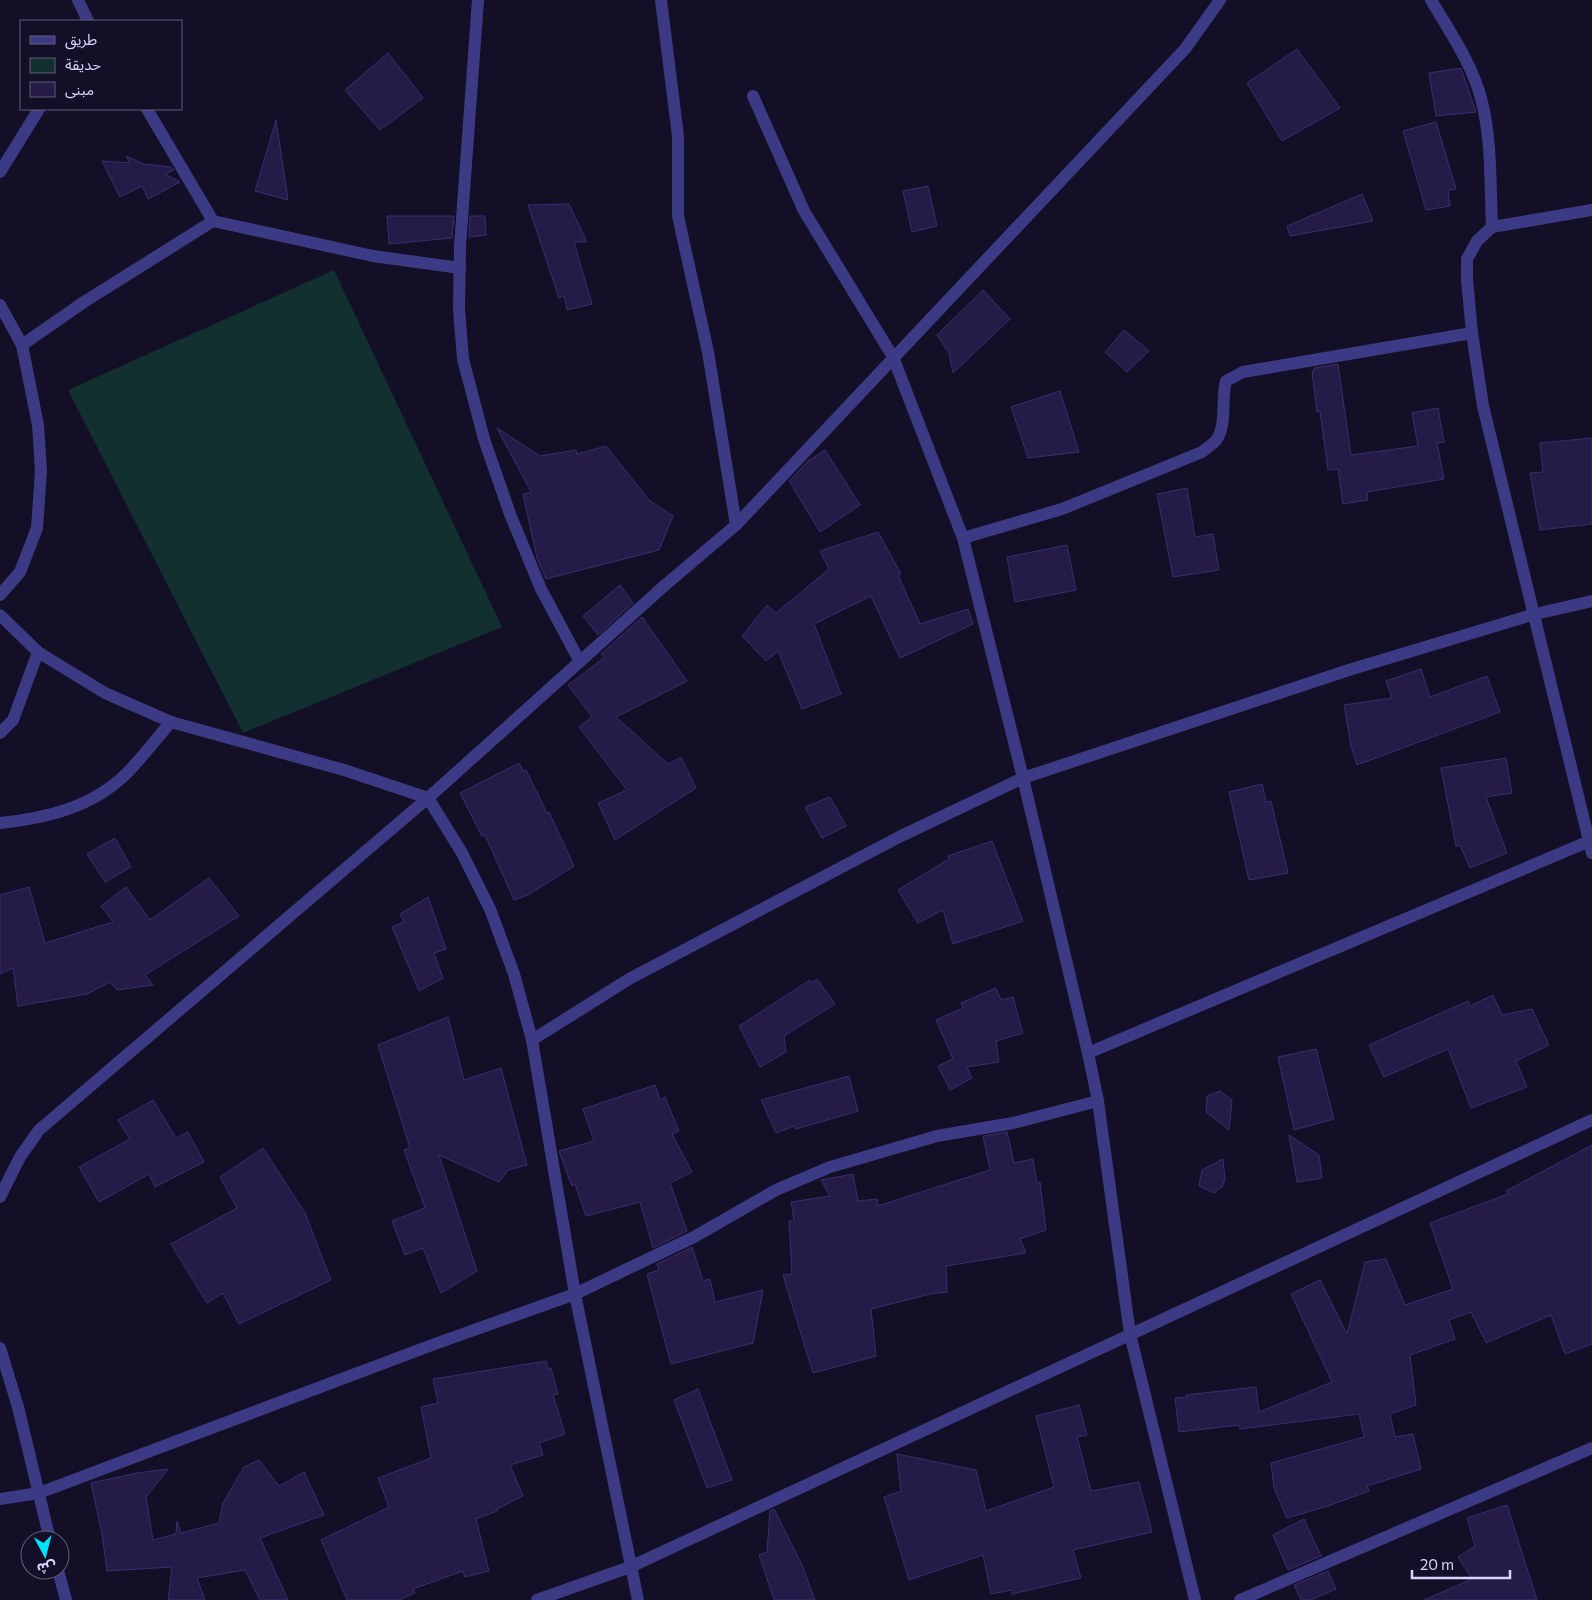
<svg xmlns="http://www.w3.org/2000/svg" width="1592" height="1600" font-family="Commissioner,'Noto Sans Arabic',sans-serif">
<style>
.green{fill:#12302f}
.building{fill:#241b47;stroke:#3b2d73}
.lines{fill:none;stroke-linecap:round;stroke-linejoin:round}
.minor{stroke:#3d3a85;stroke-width:12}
</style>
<rect width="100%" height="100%" fill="#130f26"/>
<polygon class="green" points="334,270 502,627 243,733 68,390"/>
<g class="building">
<polygon points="1297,49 1340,108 1282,141 1247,83"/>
<polygon points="388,53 423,98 380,130 345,90"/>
<polygon points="1461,68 1476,112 1436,116 1429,73"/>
<polygon points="276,120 288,200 255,191"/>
<polygon points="1436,122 1456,189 1448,190 1450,206 1426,210 1403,131"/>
<polygon points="126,156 144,164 171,167 174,170 165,174 180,182 148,199 142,186 120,197 102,161 130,163"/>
<polygon points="928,186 937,226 912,232 903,191"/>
<polygon points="1362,194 1373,221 1290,236 1287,226"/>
<polygon points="569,204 587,242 574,242 592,304 567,310 564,296 559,298 528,205"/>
<polygon points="387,216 454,216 452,238 389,244"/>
<polygon points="470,216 485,216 486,235 469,237"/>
<polygon points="983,290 1010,319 953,373 949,353 937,335"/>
<polygon points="1124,330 1149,351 1127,372 1105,352"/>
<polygon points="1338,364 1351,455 1418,446 1412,413 1438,408 1444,442 1437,443 1444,479 1367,492 1368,500 1343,504 1338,469 1328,470 1320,411 1317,412 1312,371 1315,370 1314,368"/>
<polygon points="1060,391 1079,452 1028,458 1011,407"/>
<polygon points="497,428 540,456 576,450 577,454 606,446 649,500 673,516 659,550 546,579 537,558 523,494 531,492"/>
<polygon points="1592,438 1592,524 1540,530 1530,473 1543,472 1540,443"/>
<polygon points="825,450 860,505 820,532 789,481 808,461"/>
<polygon points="1187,488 1195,537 1213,534 1219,570 1173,577 1157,494"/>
<polygon points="878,532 901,574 898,575 920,624 968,609 973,624 900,658 871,596 814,624 841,694 802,709 778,651 766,661 742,636 767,605 776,613 829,569 820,551"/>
<polygon points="1067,545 1076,590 1015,602 1007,557"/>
<polygon points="620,585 633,603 598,635 583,616"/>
<polygon points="642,617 687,681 616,717 668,764 681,757 696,788 615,840 598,803 627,790 579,727 592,717 568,685 604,658 601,654"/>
<polygon points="1421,669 1430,697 1487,676 1500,712 1357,765 1351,746 1344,705 1392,698 1386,681"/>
<polygon points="1506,758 1512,793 1486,797 1507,853 1470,868 1460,845 1456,846 1441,768"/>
<polygon points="519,763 523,771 526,770 547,813 549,812 574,866 528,895 514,900 485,835 482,836 460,793"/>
<polygon points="1262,784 1266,802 1271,801 1288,873 1249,880 1229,792"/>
<polygon points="830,797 846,826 822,838 805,807"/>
<polygon points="115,838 131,867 105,882 87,854"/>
<polygon points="992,841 1023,921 953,944 943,910 918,923 898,890 949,859 948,856"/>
<polygon points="209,878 239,916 145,975 153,985 117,990 110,982 87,994 18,1006 13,968 0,974 0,895 29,887 45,943 113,922 101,906 126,887 150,920"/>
<polygon points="428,897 446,949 434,953 443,978 419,991 392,927 404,922 400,914"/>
<polygon points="817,979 835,1004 784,1036 786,1052 760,1067 739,1026 810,980 812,983"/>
<polygon points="996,988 1001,1000 1013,997 1023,1033 996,1041 999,1062 967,1067 972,1078 950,1090 938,1066 953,1059 936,1020 963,1008 961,1003"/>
<polygon points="1493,995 1502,1015 1532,1009 1549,1045 1516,1061 1527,1087 1471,1108 1448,1049 1384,1077 1369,1045 1468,1001 1470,1006"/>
<polygon points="448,1017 464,1080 501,1068 527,1165 508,1170 499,1182 439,1155 477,1271 441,1293 423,1248 405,1255 392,1221 425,1208 404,1150 410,1148 378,1045"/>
<polygon points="1316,1049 1334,1119 1294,1130 1278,1057"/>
<polygon points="849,1076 858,1111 796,1129 794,1126 776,1133 761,1100"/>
<polygon points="655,1085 660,1100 665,1097 679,1131 672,1134 692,1172 670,1183 687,1231 653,1248 640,1202 586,1216 575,1184 572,1186 559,1151 594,1141 583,1109"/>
<polygon points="1220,1091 1232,1100 1229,1130 1206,1112 1207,1096"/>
<polygon points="153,1100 176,1138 188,1132 204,1162 155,1187 149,1174 99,1202 79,1167 130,1139 118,1120"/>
<polygon points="1007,1132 1014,1163 1033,1159 1037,1183 1040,1182 1046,1230 1020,1239 1026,1253 946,1266 947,1292 930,1294 871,1309 876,1356 813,1373 783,1275 792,1274 789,1221 794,1220 791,1202 830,1196 821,1180 853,1174 858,1201 877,1199 878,1206 990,1170 983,1136"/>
<polygon points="1289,1135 1319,1155 1322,1178 1297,1182"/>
<polygon points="1592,1145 1592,1344 1565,1354 1551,1315 1486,1343 1471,1312 1449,1320 1455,1339 1410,1355 1416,1405 1390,1414 1395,1437 1413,1434 1421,1469 1367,1486 1369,1491 1328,1506 1287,1518 1274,1488 1271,1463 1364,1437 1359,1414 1240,1429 1239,1425 1179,1432 1175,1398 1187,1397 1186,1395 1256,1387 1259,1412 1332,1382 1291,1294 1320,1280 1347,1334 1365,1262 1386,1259 1405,1305 1453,1289 1430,1223 1508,1194 1506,1191"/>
<polygon points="263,1148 305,1213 331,1280 239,1324 223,1293 207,1303 171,1244 237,1208 220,1177"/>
<polygon points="1223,1159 1225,1179 1222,1187 1214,1193 1199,1186 1202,1170"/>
<polygon points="692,1247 703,1281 710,1279 715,1302 763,1290 753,1343 671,1364 647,1274 659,1270 657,1264"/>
<polygon points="546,1361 548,1369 551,1368 558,1394 553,1395 565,1434 539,1443 543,1455 510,1465 523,1496 497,1509 497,1511 476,1519 489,1571 465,1577 463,1571 413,1589 415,1593 399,1600 347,1600 321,1540 389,1507 378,1478 431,1458 421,1407 438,1403 433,1379"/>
<polygon points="698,1389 732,1480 707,1488 674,1400"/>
<polygon points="1079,1405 1087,1435 1077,1437 1091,1491 1139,1482 1152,1532 1073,1550 1081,1578 1012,1594 1012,1590 991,1594 983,1555 909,1580 884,1497 901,1491 897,1454 976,1470 986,1511 1054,1487 1036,1416"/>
<polygon points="259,1460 279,1486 304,1472 324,1515 260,1538 288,1600 260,1600 245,1570 197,1578 205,1600 168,1600 172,1567 107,1571 102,1534 91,1483 137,1473 168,1469 146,1497 153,1540 176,1534 177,1521 181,1533 219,1523 223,1503 244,1467"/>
<polygon points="1507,1505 1537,1600 1424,1600 1472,1579 1458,1557 1475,1546 1467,1518"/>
<polygon points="774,1509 802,1565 815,1600 774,1600 759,1555 767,1552 770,1511"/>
<polygon points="1304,1519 1321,1556 1288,1570 1273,1535"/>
<polygon points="1328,1571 1336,1589 1311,1600 1301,1600 1294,1585"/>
</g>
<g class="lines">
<g class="minor">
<polyline points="78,0 88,21"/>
<polyline points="478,0 460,246 459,309 463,359 484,439 510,514 541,589 580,662"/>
<polyline points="661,0 678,136 678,216 708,352 736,525"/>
<path d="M1431,0C1450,32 1473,65 1482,102C1492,143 1490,186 1492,227"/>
<polyline points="753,96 804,211 893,357 963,538 1023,778 1088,1053 1098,1101 1130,1334 1195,1600"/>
<polyline points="147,109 213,221"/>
<polyline points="0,172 39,109"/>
<polyline points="1592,210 1492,227 1477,241 1467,259 1467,279 1472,333 1483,406 1592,853"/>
<polyline points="0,305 22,345 38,425 41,471 37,528 20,572 0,595"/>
<polyline points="22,345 84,302 213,221 373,256 460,268"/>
<path d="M963,538L1062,509L1202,452C1206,448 1214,444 1217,439C1227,423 1221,399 1226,381L1243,372L1472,333"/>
<polyline points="0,615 38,652 105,693 171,722 344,770 428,798 462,853 490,909 514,974 532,1040 575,1294 638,1600"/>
<polyline points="0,733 13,720 38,652"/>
<path d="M0,823C46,818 91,808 126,774C142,758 156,739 171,722"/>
<polyline points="532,1040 629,979 901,836 1023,778 1352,669 1535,614 1592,601"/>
<polyline points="1088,1053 1592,840"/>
<polyline points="0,1197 20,1157 39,1130 428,798 664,586 736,525 1185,49 1220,0"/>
<polyline points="0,1348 18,1407 50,1540"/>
<polyline points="0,1499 39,1493 432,1345 575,1294 694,1237 776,1190 830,1167 937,1136 1013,1123 1098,1101"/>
<polyline points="58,1570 66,1600"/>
<polyline points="537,1600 630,1567 1592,1120"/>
<polyline points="1240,1600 1592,1448"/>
</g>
</g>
<rect x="20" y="20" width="162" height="90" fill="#130f26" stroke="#625e7d"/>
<rect x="30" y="36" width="25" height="8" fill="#3d3a85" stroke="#625e7d"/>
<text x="65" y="45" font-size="15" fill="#d9d4ff">طريق</text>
<rect x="30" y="58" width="25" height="15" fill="#12302f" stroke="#625e7d"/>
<text x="65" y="70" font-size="15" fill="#d9d4ff">حديقة</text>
<rect x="30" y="82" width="25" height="15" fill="#241b47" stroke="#625e7d"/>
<text x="65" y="95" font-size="15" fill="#d9d4ff">مبنى</text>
<g transform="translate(45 1555) rotate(173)"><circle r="24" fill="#130f26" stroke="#625e7d"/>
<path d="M0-4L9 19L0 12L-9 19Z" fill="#00e5ff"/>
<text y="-8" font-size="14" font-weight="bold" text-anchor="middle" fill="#d9d4ff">ش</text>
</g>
<path d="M1412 1570v8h98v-8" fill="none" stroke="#d9d4ff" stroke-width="2.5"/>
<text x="1420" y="1570" font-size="15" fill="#d9d4ff" stroke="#130f26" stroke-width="4" paint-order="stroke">20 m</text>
</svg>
